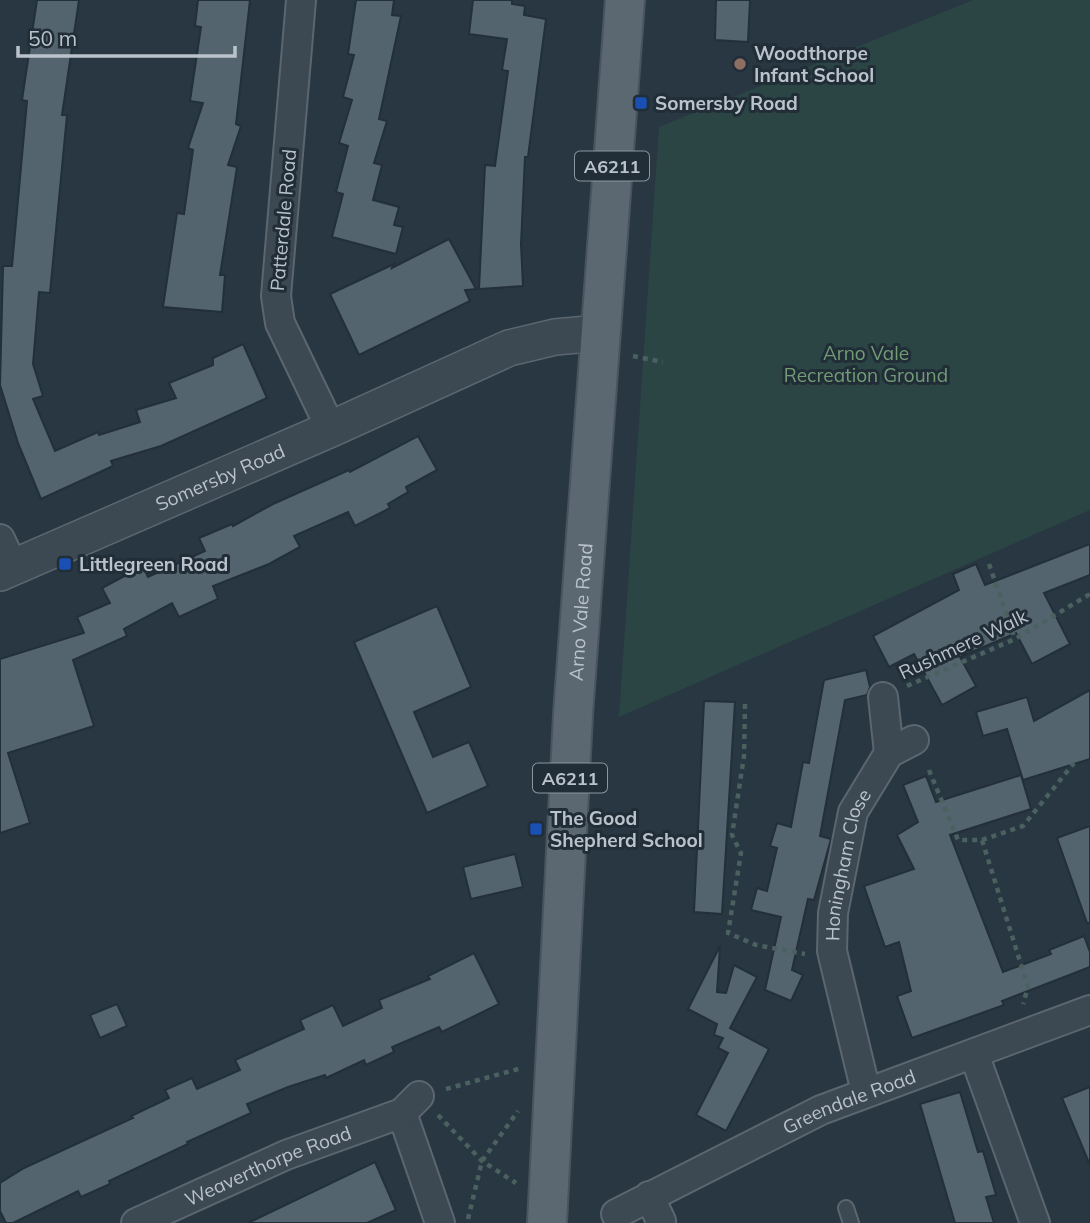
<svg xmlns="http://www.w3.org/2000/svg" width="1090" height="1223" font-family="Mulish,sans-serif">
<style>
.green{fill:#2b4544}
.building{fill:#54646f;stroke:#232f39;stroke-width:2}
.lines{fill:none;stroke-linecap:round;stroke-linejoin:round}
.service-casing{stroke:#5b666f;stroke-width:18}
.minor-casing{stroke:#5b666f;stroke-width:32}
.tertiary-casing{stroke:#5b666f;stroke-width:38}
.primary-casing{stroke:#49545e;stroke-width:42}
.path{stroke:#4b6160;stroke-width:4.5;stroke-dasharray:5 5;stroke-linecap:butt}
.service{stroke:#3c4852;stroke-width:14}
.minor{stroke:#3c4852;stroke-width:28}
.tertiary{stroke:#3c4852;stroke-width:35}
.primary{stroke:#5b6872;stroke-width:38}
.education-dot{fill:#8d6e63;stroke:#212d37;stroke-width:2.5}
.transit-dot{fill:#1a4fb4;stroke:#212d37;stroke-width:2.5}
.labels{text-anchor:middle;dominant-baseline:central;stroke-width:6;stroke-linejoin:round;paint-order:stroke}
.shield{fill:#212d37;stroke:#8c969f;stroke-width:2}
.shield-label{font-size:18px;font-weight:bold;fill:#bac3cc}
.poi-label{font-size:19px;font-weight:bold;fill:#bac3cc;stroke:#212d37;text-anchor:start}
.street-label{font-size:19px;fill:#bac3cc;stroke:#212d37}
.park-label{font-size:19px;fill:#729c76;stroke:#212d37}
</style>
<rect width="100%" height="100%" fill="#283742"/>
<polygon class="green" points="973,0 1090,0 1090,510 619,717 659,127"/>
<g class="building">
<polygon points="37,0 79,0 62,115 67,115 50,293 39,292 33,364 43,396 33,399 55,451 98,432 99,435 140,422 136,410 176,398 169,383 213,365 213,358 243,344 267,398 161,446 111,461 113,466 41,499 18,443 0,385 3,266 12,266 27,101 22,100"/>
<polygon points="198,0 250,0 236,124 241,126 228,165 237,167 220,275 225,275 222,312 163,307 177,213 184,214 193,150 188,148 203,103 190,101 201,27 195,26"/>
<polygon points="356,0 394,0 392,15 401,16 379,119 387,121 374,163 382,165 373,200 399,207 394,225 403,227 396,254 332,237 343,194 336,192 348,146 339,143 352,100 343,97 354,55 348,54"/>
<polygon points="473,0 512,0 512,4 525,6 524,15 546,19 528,157 525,157 521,244 523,286 479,289 485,165 495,166 508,71 502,70 507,39 469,34"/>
<polygon points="716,0 750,0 748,42 715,40"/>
<polygon points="449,239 476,289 465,290 470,301 359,355 330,294 394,264 392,268"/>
<polygon points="418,436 437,470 406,487 408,492 388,504 390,508 355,526 348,512 294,536 300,547 269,564 213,586 218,599 179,617 172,603 124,629 127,636 73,660 94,726 8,753 30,823 0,833 0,659 84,633 77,617 110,603 102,588 143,566 148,577 205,551 199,538 232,524 233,526 273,504 349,470 350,472"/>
<polygon points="1090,544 1090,575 1044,593 1070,644 1032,664 1016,633 960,657 976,686 942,705 914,654 889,667 873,636 959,590 953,574 976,564 985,585"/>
<polygon points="437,606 471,687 414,712 433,757 469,742 488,786 427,813 354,642"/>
<polygon points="866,670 870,687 867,695 845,700 820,836 831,839 814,900 808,899 792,970 803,975 791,1001 765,990 781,917 751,910 757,888 767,891 777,848 770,846 777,823 791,827 803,762 809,763 824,680"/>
<polygon points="1090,690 1090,759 1023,780 1007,729 983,736 976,712 1027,697 1034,721"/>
<polygon points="704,701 735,702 722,914 694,912"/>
<polygon points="1021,775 1031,809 950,835 1003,972 1051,954 1049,950 1084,936 1090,952 1090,967 1002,1001 1004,1005 912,1038 897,996 911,991 899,942 885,947 864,886 914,869 897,835 918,822 903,785 926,776 936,802"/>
<polygon points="1090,826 1090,923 1087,923 1057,838"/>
<polygon points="515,854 523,887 471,899 463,867"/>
<polygon points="720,946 717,992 726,993 734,965 757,977 730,1028 769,1049 726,1131 696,1115 728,1053 718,1048 723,1038 714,1035 717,1024 688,1009"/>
<polygon points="474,953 499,1004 442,1032 439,1027 392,1047 394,1052 366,1065 364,1060 326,1078 325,1075 288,1087 247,1104 251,1113 187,1142 188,1144 109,1181 110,1184 81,1197 78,1191 13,1223 6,1223 0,1211 0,1183 24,1168 133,1118 131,1116 169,1098 165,1090 192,1078 197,1089 240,1070 235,1060 304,1029 300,1020 333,1005 343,1026 382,1008 379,1000 430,979 428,976"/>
<polygon points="117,1004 127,1026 100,1038 90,1015"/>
<polygon points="1090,1087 1090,1165 1062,1098"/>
<polygon points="960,1092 978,1152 983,1151 996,1195 986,1197 994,1223 955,1223 920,1104"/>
<polygon points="375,1162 396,1210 367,1223 248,1223"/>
</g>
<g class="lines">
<defs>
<polyline id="service" points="846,1208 851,1223"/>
<g id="minor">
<polyline points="301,0 276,296 280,323 331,429"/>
<polyline points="0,539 13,567"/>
<polyline points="883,697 889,753"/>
<polyline points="974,1054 1035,1223"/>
<path id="s1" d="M866,1092L832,951L833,913L853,812L889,753L914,740"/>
<polyline points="402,1113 440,1223"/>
<polyline points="649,1196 661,1221"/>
<path id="s2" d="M616,1214L821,1110L1090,1010"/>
<path id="s3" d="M136,1223L286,1155L402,1113L419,1096"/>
</g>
<g id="tertiary">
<path id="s4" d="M0,573L331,429L509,348L555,337L599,333"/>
</g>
<g id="primary">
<path id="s5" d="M547,1223L573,715L625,0"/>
</g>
</defs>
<use href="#service" class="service-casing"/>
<use href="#minor" class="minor-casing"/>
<use href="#tertiary" class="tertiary-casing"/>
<use href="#primary" class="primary-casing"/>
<g class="path">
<polyline points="633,356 663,362"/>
<polyline points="989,564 1015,639"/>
<polyline points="907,686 1015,639 1090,594"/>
<polyline points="745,704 744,756 732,835 741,853 728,933 756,945 805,954"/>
<polyline points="929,770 958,840 982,840 1028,987 1023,1004"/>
<polyline points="982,840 1023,826 1074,763"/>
<polyline points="446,1089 522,1068"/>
<polyline points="438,1115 482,1161 516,1183"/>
<polyline points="468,1219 482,1161 518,1111"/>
</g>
<use href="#service" class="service"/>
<use href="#minor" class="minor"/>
<use href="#tertiary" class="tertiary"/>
<use href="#primary" class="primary"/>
</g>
<circle class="education-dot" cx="740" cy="64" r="7"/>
<g class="transit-dot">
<rect x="634" y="96" width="14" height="14" rx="3.5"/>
<rect x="58" y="557" width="14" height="14" rx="3.5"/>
<rect x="529" y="822" width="14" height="14" rx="3.5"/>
</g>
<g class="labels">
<g class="shield">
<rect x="575" y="151.5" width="74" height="29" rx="5"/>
<rect x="533" y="763.5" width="74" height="29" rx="5"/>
</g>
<g class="shield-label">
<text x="612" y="166">A6211</text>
<text x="570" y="778">A6211</text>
</g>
<g class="poi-label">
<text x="754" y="53">Woodthorpe<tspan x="754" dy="22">Infant School</tspan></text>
<text x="655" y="103">Somersby Road</text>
<text x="79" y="564">Littlegreen Road</text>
<text x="550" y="818">The Good<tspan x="550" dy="22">Shepherd School</tspan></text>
</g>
<g class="street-label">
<text transform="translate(283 220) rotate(-85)">Patterdale Road</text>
<text stroke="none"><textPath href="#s4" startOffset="240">Somersby Road</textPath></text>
<text stroke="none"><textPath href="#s5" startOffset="612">Arno Vale Road</textPath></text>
<text transform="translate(963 644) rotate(-25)">Rushmere Walk</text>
<text stroke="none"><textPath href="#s1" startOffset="233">Honingham Close</textPath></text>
<text stroke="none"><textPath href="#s2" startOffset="259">Greendale Road</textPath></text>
<text stroke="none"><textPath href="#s3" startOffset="144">Weaverthorpe Road</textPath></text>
</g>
<g class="park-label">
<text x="866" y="353">Arno Vale<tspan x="866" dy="22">Recreation Ground</tspan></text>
</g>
</g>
<path d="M18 46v10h217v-10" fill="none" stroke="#bac3cc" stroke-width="3.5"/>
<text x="28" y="46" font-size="21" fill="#bac3cc" stroke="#212d37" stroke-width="5" paint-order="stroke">50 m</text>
</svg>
